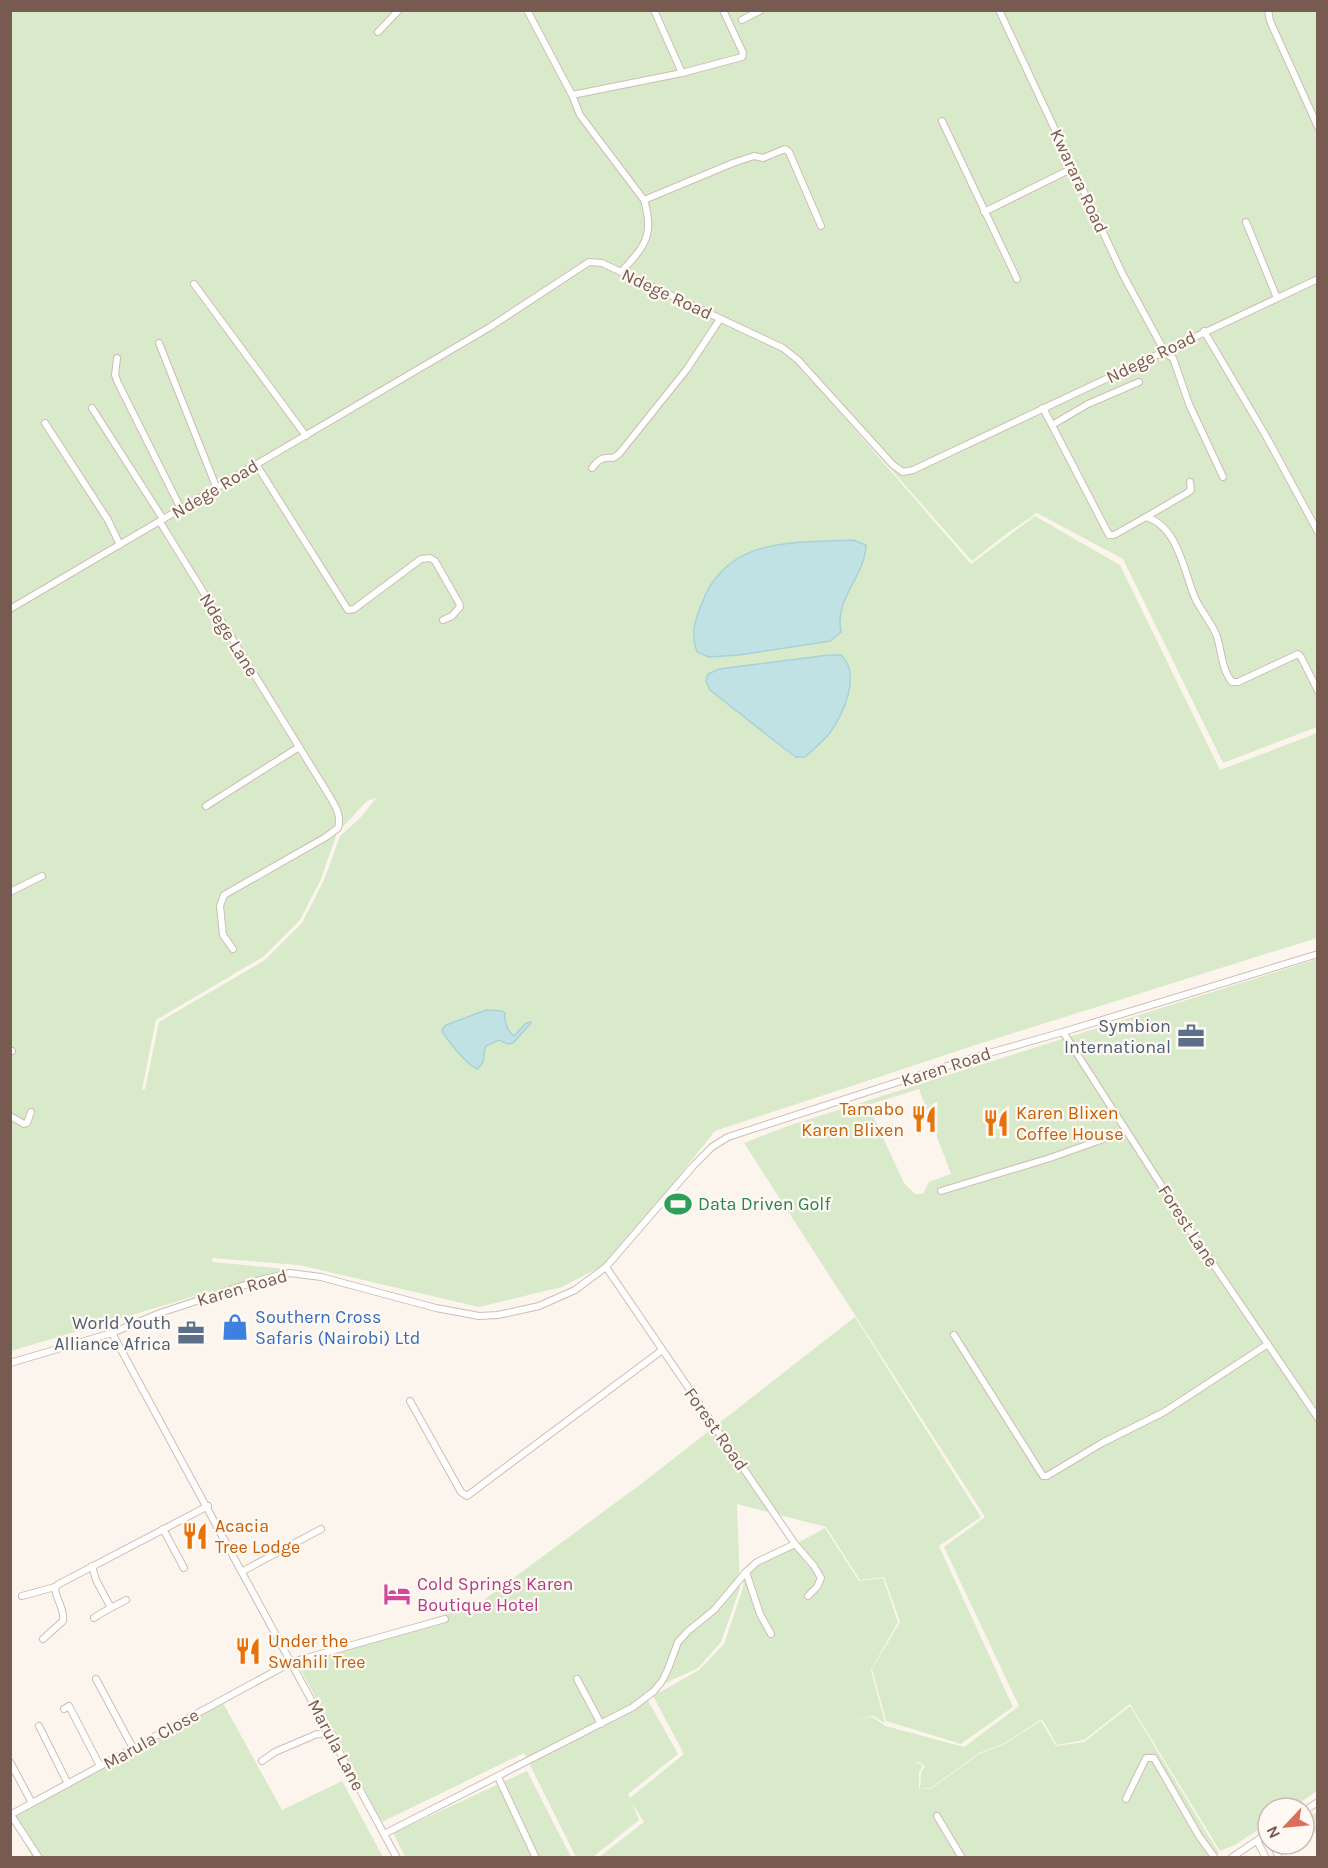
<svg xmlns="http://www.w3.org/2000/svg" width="1328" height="1868" font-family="Karla,sans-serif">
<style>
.green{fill:#d9eacb;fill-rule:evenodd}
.water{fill:#c1e2e5;stroke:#a8d2d6;stroke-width:1.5}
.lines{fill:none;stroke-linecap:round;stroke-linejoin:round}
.minor-casing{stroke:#cebdb2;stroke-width:8}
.minor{stroke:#fff;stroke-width:6}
.labels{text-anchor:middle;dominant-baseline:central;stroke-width:4.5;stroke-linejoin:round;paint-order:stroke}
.street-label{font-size:18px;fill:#775b50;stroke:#fef9f3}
.service-label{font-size:18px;fill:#4e5e75;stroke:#fef9f3;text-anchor:end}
.food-label{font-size:18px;fill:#c56008;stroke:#fef9f3;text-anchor:start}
.leisure-label{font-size:18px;fill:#27864d;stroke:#fef9f3;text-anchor:start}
.shop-label{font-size:18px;fill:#366cbe;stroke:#fef9f3;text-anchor:start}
.hotel-label{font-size:18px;fill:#b23c85;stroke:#fef9f3;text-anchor:start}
</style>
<rect width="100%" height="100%" fill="#fcf5ed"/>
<g class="green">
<path d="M11,11H1317V727L1223,763L1123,559L1037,513L1006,534L972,561L819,388L971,564L1035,516L1120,565L1220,770L1317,733V938L985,1042L715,1131L615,1256L604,1265L562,1287L479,1307L299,1265L212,1258L213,1262L286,1269L11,1351ZM376,798L361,817L340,836L324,880L302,923L265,960L159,1022L145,1089L142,1090L156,1020L263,957L300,920L321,879L337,833L367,801Z"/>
<path d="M1317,959V1791L1292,1808H1268V1823L1235,1845L1220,1851L1130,1704L1084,1740L1057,1745L1042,1719L1003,1744L979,1753L931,1788L920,1789L921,1773L925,1766L918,1762L913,1765L917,1763L923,1766L919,1772V1789H931L979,1754L1003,1745L1041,1721L1056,1746L1084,1742L1130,1706L1219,1853L1212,1857H599L644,1822L632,1803L639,1820L593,1857H576L524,1753L382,1822L296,1661L478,1604L641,1484L855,1317L981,1517L939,1546L1013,1707L961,1744L886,1721L872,1669L900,1622L884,1577L860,1580L826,1527L737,1504L740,1588L721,1642L698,1668L644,1693L678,1754L628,1794L630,1798L684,1754L653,1696L699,1670L724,1644L743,1588L744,1578L758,1565L825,1528L859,1581L883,1578L898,1622L871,1670L885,1723L873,1716L853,1720L872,1717L886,1726L964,1747L1019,1706L944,1547L985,1517L744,1143L788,1126L951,1074ZM919,1089L951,1174L929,1182L923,1194H915L904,1183L868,1105Z"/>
<polygon points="223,1703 282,1810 342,1781 383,1857 32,1857 11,1817"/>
<polygon points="527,1771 571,1857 405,1857 393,1833"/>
<polygon points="1317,1812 1317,1835 1311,1830 1304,1835 1304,1819"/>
</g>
<g class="water">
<path d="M853,540L866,545C865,577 834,598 841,632L830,641L739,655L709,657L697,652C690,634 695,620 702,603C727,536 794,543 853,540Z"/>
<path d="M829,655H841C862,674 843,715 829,734C822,742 813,750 805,757H796L785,749L710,690L706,681L708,674L719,669Z"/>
<path d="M486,1010L502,1011L505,1013C504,1021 507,1031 514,1036L525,1024L530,1022L531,1023L513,1043L508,1044L499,1040L486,1046C481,1057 488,1060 477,1069C464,1062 452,1045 443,1033L442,1030L446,1025Z"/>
</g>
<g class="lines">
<defs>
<g id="minor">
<path d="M527,10L572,95L580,115L644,200C655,236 644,247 621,272"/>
<polyline points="999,10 1123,275 1166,354 1173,358 1189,404 1223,477"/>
<polyline points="1268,10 1270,21 1318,127"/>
<polyline points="742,20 761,10"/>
<polyline points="378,32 399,10"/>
<polyline points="682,73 742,57 743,53 723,10"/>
<polyline points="572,95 682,73 654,10"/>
<polyline points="942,121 1017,279"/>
<polyline points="644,200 733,163 754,156 763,158 785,149 789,152 821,226"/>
<polyline points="984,212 1073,168"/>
<polyline points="1246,222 1277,298"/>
<polyline points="194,284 306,436"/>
<polyline points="1204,331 1266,436 1318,532"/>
<polyline points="159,343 217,489"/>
<polyline points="117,358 115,375 118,383 181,509"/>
<polyline points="92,408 163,519"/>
<path d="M1043,408L1109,535H1114L1146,517C1178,526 1184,572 1195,598C1201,611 1211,622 1216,634C1222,650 1221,669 1232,682H1238L1298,654L1301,657L1318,691"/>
<polyline points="45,423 108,520 120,545"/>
<polyline points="1052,425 1088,404 1139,382"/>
<polyline points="256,464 348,610 354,609 421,559 430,558 435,561 459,603 460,607 452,616 443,620"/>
<path d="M592,468C599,459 602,457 613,458L619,454L687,369L720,319"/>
<polyline points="1146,517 1187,493 1191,490 1190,482"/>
<path d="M160,522L327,792C334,804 342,814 338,828L326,837L224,895L220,906L223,935L233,949"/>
<polyline points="10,609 490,327 589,262 602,263 783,348 798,360 893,465 903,472 913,470 1318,279"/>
<polyline points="206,806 299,747"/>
<polyline points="10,892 42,876"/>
<polyline points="1063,1032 1192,1233 1318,1418"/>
<polyline points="10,1051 12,1051"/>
<polyline points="10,1116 24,1124 27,1123 31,1112"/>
<polyline points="941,1191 1050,1158 1126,1131"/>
<polyline points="112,1333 397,1858"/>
<polyline points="954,1335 1043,1476 1047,1476 1102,1443 1164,1412 1268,1344"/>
<polyline points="10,1363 112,1333 160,1313 260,1280 290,1273 321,1277 436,1308 479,1316 498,1315 539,1306 575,1290 606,1267 694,1165 712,1147 728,1137 975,1057 1063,1032 1318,954"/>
<polyline points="410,1401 461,1492 467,1496 661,1351"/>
<polyline points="163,1529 184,1568"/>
<polyline points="795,1544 814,1566 821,1578 817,1587 808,1596"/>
<polyline points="92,1566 96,1580 110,1606"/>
<polyline points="243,1571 321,1529"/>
<polyline points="746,1572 760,1614 771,1634"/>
<polyline points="22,1596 55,1587"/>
<path d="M94,1618C105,1610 115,1606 126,1600"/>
<path d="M43,1639L63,1621C65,1608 55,1599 55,1587L59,1584L208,1506"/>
<polyline points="96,1679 133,1748"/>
<polyline points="577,1679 601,1724"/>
<polyline points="64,1709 69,1706 100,1766"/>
<polyline points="39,1726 68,1784"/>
<polyline points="262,1761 275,1752 317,1734 332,1735"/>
<polyline points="10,1762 32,1803"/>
<polyline points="498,1777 536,1858"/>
<polyline points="1126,1799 1146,1758 1154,1758 1199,1836 1215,1858"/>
<polyline points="1304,1811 1318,1802"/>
<polyline points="10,1815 292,1662 445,1619"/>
<polyline points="11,1815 39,1858"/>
<polyline points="937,1816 962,1858"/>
<polyline points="384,1834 633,1707 654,1691 662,1681 668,1669 678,1642 688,1631 714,1610 746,1572 757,1562 795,1544 606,1267"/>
<polyline points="1257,1841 1266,1858"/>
<polyline points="1273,1844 1279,1858"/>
<polyline points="1231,1858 1268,1833"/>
</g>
</defs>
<use href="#minor" class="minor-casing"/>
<use href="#minor" class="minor"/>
</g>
<defs>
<symbol id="office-bare" viewBox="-9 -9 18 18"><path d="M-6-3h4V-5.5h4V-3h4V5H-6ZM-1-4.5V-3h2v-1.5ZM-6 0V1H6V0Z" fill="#5c6f8a" stroke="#fef9f3" stroke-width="2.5" paint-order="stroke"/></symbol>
<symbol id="restaurant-bare" viewBox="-9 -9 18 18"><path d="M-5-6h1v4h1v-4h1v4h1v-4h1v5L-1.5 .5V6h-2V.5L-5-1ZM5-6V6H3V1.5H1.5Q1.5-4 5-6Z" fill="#e8710a" stroke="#fef9f3" stroke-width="2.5" paint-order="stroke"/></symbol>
<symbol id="stadium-bare" viewBox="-9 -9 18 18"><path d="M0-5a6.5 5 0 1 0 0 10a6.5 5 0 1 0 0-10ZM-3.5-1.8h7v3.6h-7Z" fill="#2e9e5b" stroke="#fef9f3" stroke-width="2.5" paint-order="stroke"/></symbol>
<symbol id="shop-bare" viewBox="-9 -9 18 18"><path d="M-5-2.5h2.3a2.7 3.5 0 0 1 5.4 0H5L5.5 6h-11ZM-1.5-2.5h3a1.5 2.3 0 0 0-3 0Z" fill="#3f7fe0" stroke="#fef9f3" stroke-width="2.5" paint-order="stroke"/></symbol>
<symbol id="hotel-bare" viewBox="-9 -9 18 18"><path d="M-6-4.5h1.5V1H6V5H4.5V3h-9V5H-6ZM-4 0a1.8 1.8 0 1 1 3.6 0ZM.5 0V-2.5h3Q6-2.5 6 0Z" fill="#d1479c" stroke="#fef9f3" stroke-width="2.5" paint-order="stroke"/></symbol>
</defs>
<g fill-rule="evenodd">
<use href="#office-bare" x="1172" y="1017" width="38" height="38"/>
<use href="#restaurant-bare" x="905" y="1100" width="38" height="38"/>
<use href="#restaurant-bare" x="977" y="1104" width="38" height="38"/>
<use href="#stadium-bare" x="659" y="1185" width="38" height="38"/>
<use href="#shop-bare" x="216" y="1308" width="38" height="38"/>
<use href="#office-bare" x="172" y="1314" width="38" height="38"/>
<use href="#restaurant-bare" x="176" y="1517" width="38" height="38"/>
<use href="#hotel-bare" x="378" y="1575" width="38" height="38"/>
<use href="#restaurant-bare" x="229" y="1632" width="38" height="38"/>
</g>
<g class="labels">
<g class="street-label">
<text transform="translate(1079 181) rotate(65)">Kwarara Road</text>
<text transform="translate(667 294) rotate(25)">Ndege Road</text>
<text transform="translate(1151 357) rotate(-26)">Ndege Road</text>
<text transform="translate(215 489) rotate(-31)">Ndege Road</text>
<text transform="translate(229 635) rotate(58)">Ndege Lane</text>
<text transform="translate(946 1067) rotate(-18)">Karen Road</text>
<text transform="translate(1188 1226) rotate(57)">Forest Lane</text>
<text transform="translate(242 1288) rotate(-16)">Karen Road</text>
<text transform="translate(716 1429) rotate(55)">Forest Road</text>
<text transform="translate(151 1739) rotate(-29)">Marula Close</text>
<text transform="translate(336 1745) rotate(62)">Marula Lane</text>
</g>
<g class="service-label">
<text x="1171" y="1026">Symbion<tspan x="1171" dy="21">International</tspan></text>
<text x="171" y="1323">World Youth<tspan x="171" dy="21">Alliance Africa</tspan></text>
</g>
<g class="food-label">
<text x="904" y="1109" text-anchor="end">Tamabo<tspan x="904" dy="21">Karen Blixen</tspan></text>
<text x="1016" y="1113">Karen Blixen<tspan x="1016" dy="21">Coffee House</tspan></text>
<text x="215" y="1526">Acacia<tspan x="215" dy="21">Tree Lodge</tspan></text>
<text x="268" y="1641">Under the<tspan x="268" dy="21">Swahili Tree</tspan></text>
</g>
<g class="leisure-label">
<text x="698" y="1204">Data Driven Golf</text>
</g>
<g class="shop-label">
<text x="255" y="1317">Southern Cross<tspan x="255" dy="21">Safaris (Nairobi) Ltd</tspan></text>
</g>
<g class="hotel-label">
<text x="417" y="1584">Cold Springs Karen<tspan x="417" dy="21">Boutique Hotel</tspan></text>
</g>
</g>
<rect width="1328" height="1868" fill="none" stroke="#775b50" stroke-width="24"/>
<g transform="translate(1286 1826) rotate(244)"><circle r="28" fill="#fef9f3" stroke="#c8bab2" stroke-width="1.5"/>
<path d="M0-4.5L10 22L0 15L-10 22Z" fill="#dd6f5a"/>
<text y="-9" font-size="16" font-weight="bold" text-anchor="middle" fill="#775b50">N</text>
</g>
</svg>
